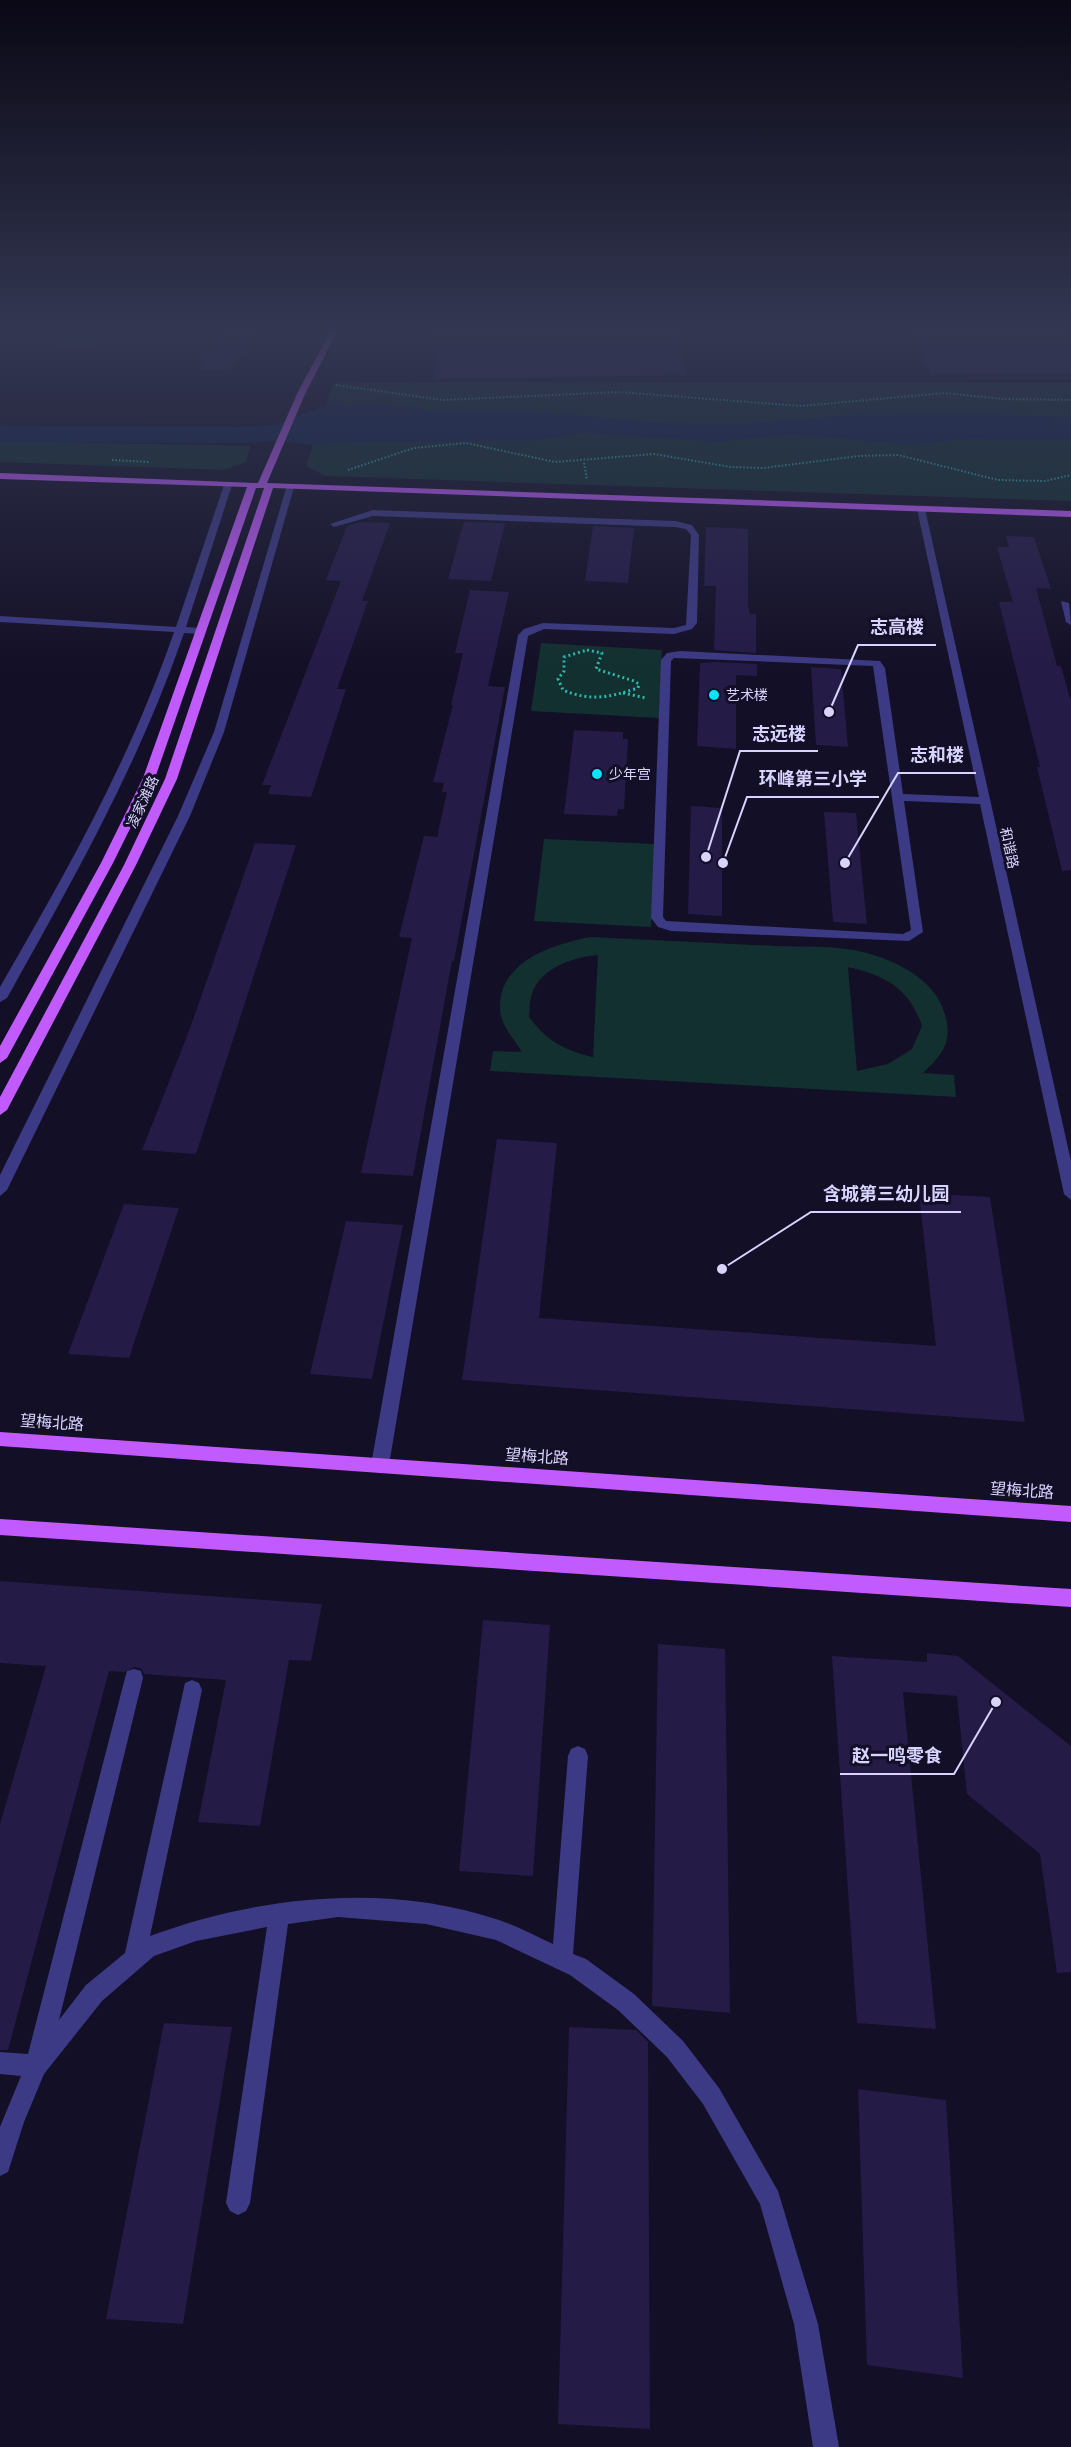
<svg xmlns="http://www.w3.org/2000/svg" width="1071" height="2447" font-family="'Varela Round','Noto Sans SC',sans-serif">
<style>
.green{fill:#12302f;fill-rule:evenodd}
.water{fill:#0c2248}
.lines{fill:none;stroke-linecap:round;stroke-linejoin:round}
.river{fill:#0c2248;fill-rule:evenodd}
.building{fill:#241b47}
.path-far1{stroke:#2fb8b0;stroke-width:2;stroke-dasharray:1.5 2;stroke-linecap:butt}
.path{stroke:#2fb8b0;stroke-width:3;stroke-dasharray:2 3;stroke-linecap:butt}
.minor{fill:#3d3a85;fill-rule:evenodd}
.major{fill:#c25bff;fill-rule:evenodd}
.poi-dot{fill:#00e5ff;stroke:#130f26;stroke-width:2}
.labels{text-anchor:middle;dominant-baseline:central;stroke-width:6;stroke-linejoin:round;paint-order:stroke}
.far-poi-label{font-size:14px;fill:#d9d4ff;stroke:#130f26;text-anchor:start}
.far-street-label{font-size:14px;fill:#d9d4ff;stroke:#130f26}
.street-label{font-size:16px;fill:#d9d4ff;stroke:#130f26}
.leader{fill:none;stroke:#d9d4ff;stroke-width:2}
.callout-dot{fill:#d9d4ff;stroke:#130f26;stroke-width:2}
.callout-label{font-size:18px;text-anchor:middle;font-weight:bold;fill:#d9d4ff;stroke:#130f26;stroke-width:6;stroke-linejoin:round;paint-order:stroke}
</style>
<rect width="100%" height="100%" fill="#130f26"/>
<g class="green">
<polygon points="71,330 108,330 95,347 58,346"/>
<polygon points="116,330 190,330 185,337 113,334"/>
<polygon points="334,382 1071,383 1071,501 325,476 306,466"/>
<polygon points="0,441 250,446 246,462 224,470 0,462"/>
<polygon points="541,643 662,650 659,718 531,711"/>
<polygon points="544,839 655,844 651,927 534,921"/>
<path d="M590,937C652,940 714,943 776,946C805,947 838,945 867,953C897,961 937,981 945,1015C953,1042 942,1055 923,1073L954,1075L956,1097L490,1071L493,1051L522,1052C513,1038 499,1023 500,1006C500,961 554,944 590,937ZM598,955L593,1057H592C563,1049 548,1042 529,1017C530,1010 529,1001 532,994C540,968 574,957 598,955ZM848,967C886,976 909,988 922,1026L912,1049L888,1064L857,1071Z"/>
</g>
<polygon class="water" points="337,401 348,405 377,403 439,411 531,411 667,423 739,424 850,415 981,414 1071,417 1071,440 965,439 911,445 791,434 720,442 584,433 529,441 358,442 310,445 249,435"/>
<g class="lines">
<polygon class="river" points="319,421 329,423 333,429 329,435 249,443 0,442 0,426 249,427"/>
</g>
<g class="building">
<polygon points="436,330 676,330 687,375 434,379"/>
<polygon points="913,330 1061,330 1071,346 1071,374 931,375"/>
<polygon points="224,332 256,333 231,371 198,370"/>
<polygon points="360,522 390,523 362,601 368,601 337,689 346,689 311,797 268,794 271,785 262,785 341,581 326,580 347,526"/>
<polygon points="464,522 505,523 491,581 448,579"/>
<polygon points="593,526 634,528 628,583 585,581"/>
<polygon points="706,527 748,529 748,605 750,614 756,614 756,653 714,650 716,586 704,586"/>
<polygon points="1006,536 1034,537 1051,589 1036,588 1057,666 1061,666 1071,701 1071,870 1062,871 1037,767 1040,767 999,602 1013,602 997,547 1009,547"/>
<polygon points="470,590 509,592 488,686 505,687 454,961 452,961 413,1176 361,1173 412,938 399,937 424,836 437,837 447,792 442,792 444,783 433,782 453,705 451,705 463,653 455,653"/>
<polygon points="714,662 757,664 757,676 736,675 736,749 697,746 700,663"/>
<polygon points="811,667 841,669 848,747 816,745"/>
<polygon points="574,730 623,732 623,739 628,739 624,809 618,809 617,816 564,814"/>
<polygon points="691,806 722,808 722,916 688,914"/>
<polygon points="824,812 856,813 867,924 833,922"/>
<polygon points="255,843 296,845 196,1154 142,1150 189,1031"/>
<polygon points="497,1139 557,1143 539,1318 936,1346 919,1193 990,1197 1025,1422 462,1380"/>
<polygon points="124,1204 179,1208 129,1358 68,1354"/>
<polygon points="346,1221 403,1225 372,1379 310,1374"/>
<polygon points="0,1581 322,1604 311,1661 289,1660 260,1826 198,1822 226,1680 144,1674 142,1669 135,1667 124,1672 109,1671 8,2050 0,2050 0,1824 46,1666 0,1663"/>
<polygon points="483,1620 550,1625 533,1876 459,1871"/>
<polygon points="658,1644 725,1649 730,2013 652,2006"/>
<polygon points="927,1653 958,1656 1071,1746 1071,1972 1057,1973 1040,1854 967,1794 957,1696 903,1692 936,2029 857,2023 832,1656 927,1662"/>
<polygon points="164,2023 232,2027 183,2324 106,2319"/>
<polygon points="569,2027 636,2030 648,2042 650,2429 558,2424"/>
<polygon points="858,2089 946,2100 963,2378 867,2365"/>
</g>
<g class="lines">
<g class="path-far1">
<polyline points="336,385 443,400 619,392 801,406 945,393 1003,399 1071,400"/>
<polyline points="112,460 149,462"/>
<polyline points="584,463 587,480"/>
<polyline points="348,470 414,448 466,443 555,462 654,454 731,467 763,468 859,456 898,455 998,480 1045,481 1071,475"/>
</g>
<g class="path">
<path d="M587,650L602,653L596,669L634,681L639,684L638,688C610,697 591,702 563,690L558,679L564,671V657Z"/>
<polyline points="623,693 646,698"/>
</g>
<g class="minor">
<path d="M228,482L232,485L186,627L201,628L206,631L201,634L184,633C138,766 75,876 7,998L0,1002V987C68,869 129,762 174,632L0,622V616L176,627L224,485Z"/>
<polygon points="287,485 294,487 224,732 190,816 7,1190 0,1196 0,1175 178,816 214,732"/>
<path d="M921,506L925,509L1071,1161V1200L1064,1194L980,804L904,801L923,932L909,941L671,931L658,927L651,918L661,660L667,653L680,651L880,661L885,668L903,794L979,797L917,509ZM674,658L873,666L911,930L903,934L666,921L663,917L671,661Z"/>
<polygon points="373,510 675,521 692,525 699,535 697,623 692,629 674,634 544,629 528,636 389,1465 386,1470 380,1473 374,1470 371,1465 518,635 524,629 543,623 674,628 686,625 691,535 686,529 675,527 373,516 334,527 330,524"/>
<polygon points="1061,601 1069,603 1071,625 1066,622"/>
<path d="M134,1669L141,1671L143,1678L59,2020L86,1985L125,1953L185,1683L192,1680L199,1683L202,1690L150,1936C259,1896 386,1882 499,1920C517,1926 535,1936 553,1944L568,1756L571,1749L578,1746L585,1749L588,1756L573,1954L586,1959L634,1994L683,2041L719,2088L778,2191L818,2324L839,2447H813L794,2324L760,2204L703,2104L667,2057L618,2010L570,1975L496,1940L426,1924L338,1917L288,1924L250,2203L246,2211L238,2215L230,2211L226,2203L267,1927L196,1941L154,1956L102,2001L44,2074L24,2122L8,2172L0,2176V2127L21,2076L0,2074V2052L28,2054L125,1678L127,1671Z"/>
</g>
<g class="major">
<polygon points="331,330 338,330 305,394 267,483 1071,511 1071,517 273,488 177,779 136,865 7,1110 0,1115 0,1097 124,865 165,779 264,488 256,488 155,778 113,863 7,1058 0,1063 0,1046 101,863 143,778 247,487 0,479 0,473 258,483 297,394"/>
<polygon points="0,1432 1071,1506 1071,1522 0,1446"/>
<polygon points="0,1519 1071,1589 1071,1607 0,1535"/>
</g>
</g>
<linearGradient id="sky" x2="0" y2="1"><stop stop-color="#0a0815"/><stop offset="0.49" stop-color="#333752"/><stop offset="1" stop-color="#333752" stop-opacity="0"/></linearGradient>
<rect width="1071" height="673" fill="url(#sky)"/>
<g class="poi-dot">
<circle cx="714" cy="695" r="6"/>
<circle cx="597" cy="774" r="6"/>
</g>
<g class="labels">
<g class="far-poi-label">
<text x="726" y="695">艺术楼</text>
<text x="609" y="774">少年宫</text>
</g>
<g class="far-street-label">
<text transform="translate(143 802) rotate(-65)">凌家滩路</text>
<text transform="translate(1009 848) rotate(78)">和谐路</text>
</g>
<g class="street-label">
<text transform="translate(52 1423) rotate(4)">望梅北路</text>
<text transform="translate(537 1457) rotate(4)">望梅北路</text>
<text transform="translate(1022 1491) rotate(4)">望梅北路</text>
</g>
</g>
<path class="leader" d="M829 712L858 645H936M706 857L740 751H818M845 863L898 773H976M723 863L747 797H879M722 1269L811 1212H961M996 1702L954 1774H840"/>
<g class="callout-dot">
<circle cx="829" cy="712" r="6"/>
<circle cx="706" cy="857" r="6"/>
<circle cx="845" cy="863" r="6"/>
<circle cx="723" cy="863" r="6"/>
<circle cx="722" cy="1269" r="6"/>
<circle cx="996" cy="1702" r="6"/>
</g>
<g class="callout-label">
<text x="897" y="633">志高楼</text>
<text x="779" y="740">志远楼</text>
<text x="937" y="761">志和楼</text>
<text x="813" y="785">环峰第三小学</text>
<text x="886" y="1200">含城第三幼儿园</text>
<text x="897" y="1762">赵一鸣零食</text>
</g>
</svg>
